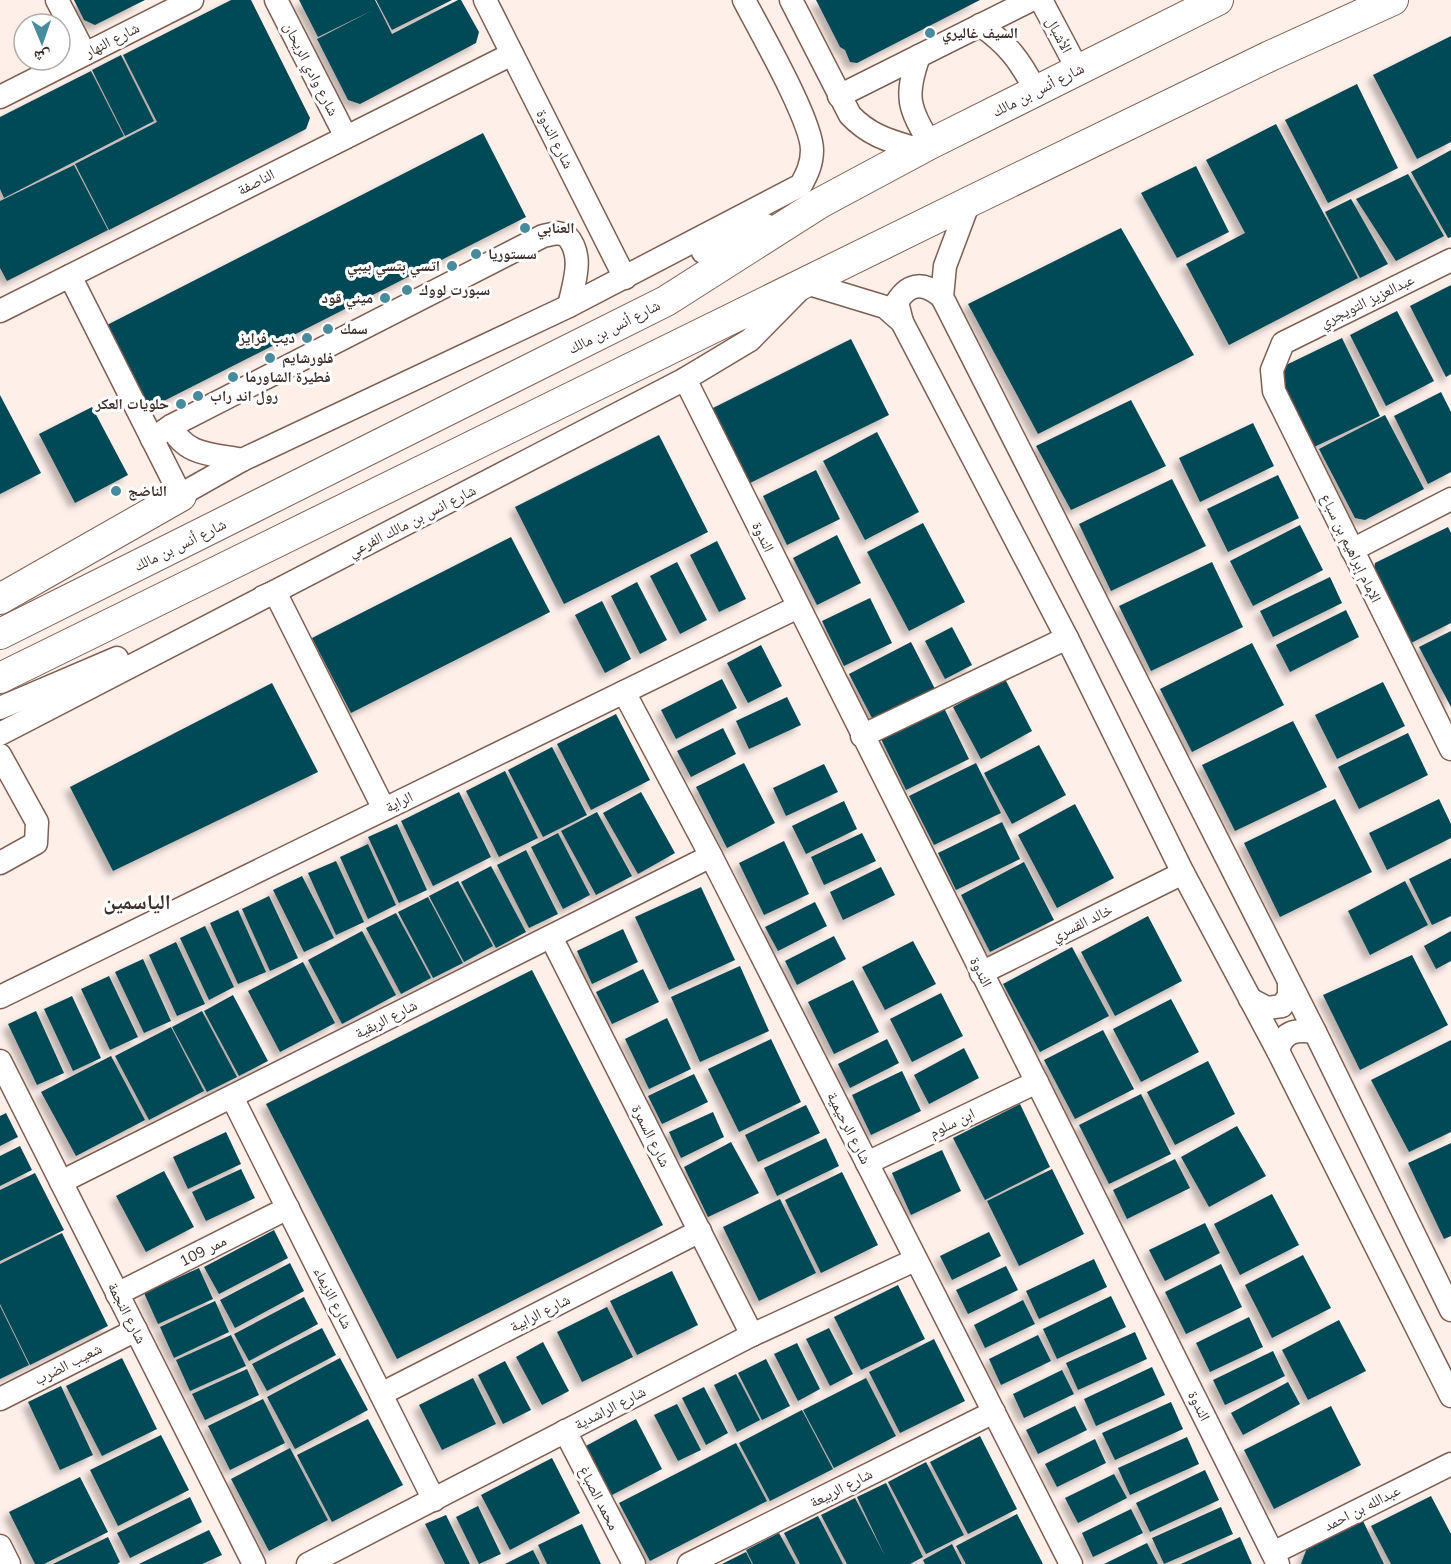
<svg xmlns="http://www.w3.org/2000/svg" width="1451" height="1564" font-family="'Nunito Sans','Noto Naskh Arabic',sans-serif">
<style>
.building{fill:#004856;filter:url(#shadow)}
.lines{fill:none;stroke-linecap:round;stroke-linejoin:round}
.minor-casing{stroke:#7f5f52;stroke-width:25}
.major-casing{stroke:#7f5f52;stroke-width:32}
.minor{stroke:#fff;stroke-width:22}
.major{stroke:#fff;stroke-width:30}
.poi-dot{fill:#488b9c;stroke:#fff;stroke-width:2}
.labels{text-anchor:middle;dominant-baseline:central;stroke-width:6;stroke-linejoin:round;paint-order:stroke}
.poi-label{font-size:15px;font-weight:bold;fill:#3f302b;stroke:#fff;text-anchor:start}
.street-label{font-size:15px;fill:#3f302b;stroke:#fff}
.district-label{font-size:21px;font-weight:bold;fill:#3f302b;stroke:#fff}
</style>
<defs>
<filter id="shadow"><feDropShadow dx="-5.5" dy="5.5" stdDeviation="3" flood-color="#0004"/></filter>
</defs>
<rect width="100%" height="100%" fill="#feefe9"/>
<g class="building">
<polygon points="74,0 145,0 95,25 84,20"/>
<polygon points="231,0 251,0 310,118 306,129 109,230 75,164 157,122 123,55"/>
<polygon points="299,0 375,0 400,50 392,34 458,0 461,0 479,32 476,43 360,104 348,100 317,39 373,10 318,37"/>
<polygon points="376,0 452,0 392,30"/>
<polygon points="816,0 980,0 857,63 850,62 845,50 840,47"/>
<polygon points="1451,36 1451,142 1417,159 1373,75"/>
<polygon points="121,55 154,121 125,136 92,70"/>
<polygon points="91,71 124,136 4,198 0,189 0,117"/>
<polygon points="1357,84 1398,168 1328,203 1285,120"/>
<polygon points="1276,124 1358,278 1229,345 1186,264 1245,233 1206,160"/>
<polygon points="483,133 526,217 150,408 107,325"/>
<polygon points="1451,150 1451,237 1448,238 1411,172"/>
<polygon points="74,165 108,230 7,281 0,268 0,201"/>
<polygon points="1196,166 1229,232 1177,258 1141,193"/>
<polygon points="1408,174 1444,236 1396,261 1356,199"/>
<polygon points="1351,199 1388,264 1360,278 1325,212"/>
<polygon points="1121,228 1194,355 1038,434 968,304"/>
<polygon points="1451,285 1451,374 1446,377 1410,306"/>
<polygon points="1397,311 1434,381 1386,406 1350,335"/>
<polygon points="1342,338 1380,416 1314,447 1281,378 1284,366"/>
<polygon points="851,339 889,415 746,485 709,410"/>
<polygon points="1441,392 1451,412 1451,472 1428,484 1394,416"/>
<polygon points="0,395 41,473 0,494"/>
<polygon points="1131,400 1166,466 1071,510 1036,446"/>
<polygon points="92,407 128,475 75,503 39,434"/>
<polygon points="1385,415 1424,489 1365,520 1355,518 1319,449"/>
<polygon points="1253,423 1274,466 1200,502 1179,458"/>
<polygon points="877,432 919,512 865,540 823,461"/>
<polygon points="659,435 708,532 564,604 515,507"/>
<polygon points="816,470 840,519 787,545 763,496"/>
<polygon points="1278,475 1299,518 1228,552 1207,509"/>
<polygon points="1172,479 1206,546 1111,591 1079,524"/>
<polygon points="923,523 965,602 909,631 867,552"/>
<polygon points="1300,525 1323,570 1253,606 1230,561"/>
<polygon points="1448,527 1451,533 1451,623 1409,644 1374,571 1375,563"/>
<polygon points="837,535 861,583 817,605 793,558"/>
<polygon points="511,537 550,612 351,713 312,638"/>
<polygon points="717,541 746,599 719,612 690,555"/>
<polygon points="677,562 707,620 680,634 650,576"/>
<polygon points="1212,562 1243,627 1151,671 1119,606"/>
<polygon points="1330,577 1342,603 1273,637 1260,611"/>
<polygon points="637,582 667,640 640,654 611,596"/>
<polygon points="870,598 892,643 844,666 822,621"/>
<polygon points="602,601 631,659 605,673 575,615"/>
<polygon points="1346,610 1359,637 1290,672 1276,645"/>
<polygon points="952,627 972,665 945,679 925,641"/>
<polygon points="1451,631 1451,707 1419,647"/>
<polygon points="911,642 935,689 873,720 849,674"/>
<polygon points="1252,643 1284,705 1192,752 1160,689"/>
<polygon points="761,645 782,686 748,703 727,663"/>
<polygon points="722,679 737,708 676,739 661,710"/>
<polygon points="1005,679 1032,731 981,759 953,707"/>
<polygon points="1383,682 1405,726 1337,759 1315,715"/>
<polygon points="272,683 318,772 113,871 70,787"/>
<polygon points="787,697 801,725 749,749 736,721"/>
<polygon points="944,708 969,759 906,790 881,739"/>
<polygon points="616,714 650,780 591,810 557,744"/>
<polygon points="1293,721 1327,787 1235,831 1202,765"/>
<polygon points="723,728 736,754 691,777 677,751"/>
<polygon points="1408,733 1428,775 1359,809 1338,767"/>
<polygon points="1039,745 1066,795 1012,824 984,773"/>
<polygon points="552,747 587,815 543,837 508,770"/>
<polygon points="744,763 775,823 727,848 696,787"/>
<polygon points="976,763 1001,813 934,845 909,796"/>
<polygon points="824,764 838,792 786,816 773,788"/>
<polygon points="505,771 538,838 499,857 466,791"/>
<polygon points="459,792 491,857 433,886 401,821"/>
<polygon points="641,792 675,853 638,874 603,813"/>
<polygon points="1335,799 1372,872 1280,917 1244,843"/>
<polygon points="1439,799 1451,824 1451,838 1387,870 1369,833"/>
<polygon points="844,801 857,829 806,854 792,826"/>
<polygon points="1075,804 1114,878 1057,908 1018,835"/>
<polygon points="597,812 632,876 596,895 561,831"/>
<polygon points="1002,822 1020,859 956,890 938,853"/>
<polygon points="397,824 427,890 399,903 368,837"/>
<polygon points="558,833 590,895 563,909 531,847"/>
<polygon points="862,833 876,861 824,885 811,857"/>
<polygon points="784,841 809,894 764,915 739,863"/>
<polygon points="368,844 396,905 368,919 340,857"/>
<polygon points="526,850 558,914 529,928 497,865"/>
<polygon points="1451,858 1451,916 1432,925 1409,879"/>
<polygon points="336,861 364,922 336,935 308,873"/>
<polygon points="1024,862 1054,920 990,952 961,895"/>
<polygon points="491,866 526,932 496,948 461,882"/>
<polygon points="881,867 895,895 843,920 830,892"/>
<polygon points="302,876 334,938 304,952 273,890"/>
<polygon points="458,881 493,946 464,962 429,896"/>
<polygon points="1405,881 1428,925 1370,955 1348,911"/>
<polygon points="701,887 735,960 669,990 635,917"/>
<polygon points="269,896 298,958 270,971 242,909"/>
<polygon points="428,897 463,963 433,978 398,912"/>
<polygon points="815,902 827,926 778,951 765,927"/>
<polygon points="238,910 266,972 238,984 210,923"/>
<polygon points="396,913 431,978 401,994 366,928"/>
<polygon points="1148,916 1182,981 1115,1016 1081,952"/>
<polygon points="205,926 234,987 209,1000 180,938"/>
<polygon points="623,929 638,962 592,984 577,951"/>
<polygon points="362,931 396,995 342,1024 308,960"/>
<polygon points="1451,931 1451,961 1436,969 1424,946"/>
<polygon points="834,936 846,959 797,985 785,961"/>
<polygon points="913,941 936,984 885,1010 862,967"/>
<polygon points="176,942 205,1004 177,1016 149,955"/>
<polygon points="1072,947 1109,1016 1040,1052 1003,984"/>
<polygon points="1412,955 1448,1025 1360,1070 1323,995"/>
<polygon points="143,959 171,1021 144,1033 115,972"/>
<polygon points="303,962 335,1023 280,1052 248,991"/>
<polygon points="740,966 769,1031 700,1062 671,997"/>
<polygon points="643,969 659,1002 612,1024 596,992"/>
<polygon points="532,970 663,1225 397,1359 266,1104"/>
<polygon points="109,976 138,1037 110,1050 81,989"/>
<polygon points="853,980 879,1032 834,1054 808,1002"/>
<polygon points="941,993 963,1036 912,1062 890,1019"/>
<polygon points="233,995 268,1061 239,1076 204,1011"/>
<polygon points="72,996 101,1058 73,1071 44,1009"/>
<polygon points="1171,999 1199,1052 1141,1082 1113,1029"/>
<polygon points="36,1011 64,1073 37,1085 8,1024"/>
<polygon points="202,1011 237,1077 207,1092 172,1027"/>
<polygon points="667,1018 691,1069 649,1089 625,1039"/>
<polygon points="171,1027 204,1091 149,1120 115,1056"/>
<polygon points="1103,1030 1134,1089 1075,1119 1044,1060"/>
<polygon points="771,1039 801,1102 739,1132 708,1069"/>
<polygon points="887,1039 899,1063 850,1088 838,1064"/>
<polygon points="1451,1040 1451,1132 1409,1152 1371,1080"/>
<polygon points="964,1048 979,1078 929,1104 914,1075"/>
<polygon points="111,1056 145,1120 76,1156 41,1092"/>
<polygon points="1208,1061 1235,1114 1175,1145 1147,1092"/>
<polygon points="902,1071 921,1111 871,1135 852,1095"/>
<polygon points="694,1074 708,1102 662,1124 648,1096"/>
<polygon points="1141,1094 1171,1154 1109,1184 1079,1125"/>
<polygon points="1020,1104 1050,1167 985,1200 953,1138"/>
<polygon points="806,1105 820,1133 758,1162 745,1135"/>
<polygon points="713,1112 724,1137 681,1158 669,1132"/>
<polygon points="6,1113 18,1137 0,1146 0,1116"/>
<polygon points="1237,1126 1266,1176 1209,1207 1181,1157"/>
<polygon points="226,1132 241,1164 188,1189 173,1157"/>
<polygon points="826,1138 839,1166 777,1196 764,1168"/>
<polygon points="731,1142 759,1193 708,1217 684,1167"/>
<polygon points="1451,1143 1451,1236 1444,1239 1408,1163"/>
<polygon points="20,1146 32,1170 0,1186 0,1156"/>
<polygon points="942,1150 961,1191 911,1215 892,1173"/>
<polygon points="1175,1159 1190,1188 1127,1219 1113,1190"/>
<polygon points="241,1169 255,1198 206,1221 192,1192"/>
<polygon points="1052,1169 1084,1234 1019,1266 987,1201"/>
<polygon points="164,1171 194,1227 146,1252 116,1196"/>
<polygon points="842,1172 878,1245 821,1273 785,1200"/>
<polygon points="35,1173 64,1230 0,1261 0,1190"/>
<polygon points="1272,1194 1299,1245 1240,1275 1214,1224"/>
<polygon points="780,1199 816,1273 759,1301 723,1227"/>
<polygon points="1205,1223 1220,1253 1165,1281 1149,1250"/>
<polygon points="274,1230 288,1258 219,1294 204,1267"/>
<polygon points="989,1232 1001,1256 952,1280 940,1256"/>
<polygon points="62,1233 108,1326 30,1365 0,1304 0,1264"/>
<polygon points="1303,1255 1331,1308 1272,1338 1245,1285"/>
<polygon points="1094,1259 1107,1287 1039,1319 1026,1291"/>
<polygon points="290,1263 304,1291 235,1328 220,1300"/>
<polygon points="1221,1264 1242,1307 1186,1334 1165,1292"/>
<polygon points="1006,1266 1018,1290 968,1314 956,1290"/>
<polygon points="199,1268 213,1299 158,1324 144,1293"/>
<polygon points="672,1271 698,1325 637,1355 610,1301"/>
<polygon points="898,1285 925,1339 861,1370 834,1317"/>
<polygon points="1111,1296 1126,1327 1057,1359 1043,1329"/>
<polygon points="304,1297 318,1324 249,1361 234,1334"/>
<polygon points="1023,1300 1035,1324 985,1348 974,1325"/>
<polygon points="215,1301 229,1332 174,1358 160,1327"/>
<polygon points="0,1306 29,1365 0,1379"/>
<polygon points="607,1307 633,1357 582,1382 557,1332"/>
<polygon points="1249,1317 1263,1347 1210,1372 1196,1343"/>
<polygon points="1339,1320 1366,1371 1308,1400 1282,1350"/>
<polygon points="322,1328 336,1355 267,1391 252,1364"/>
<polygon points="829,1328 853,1374 830,1386 806,1339"/>
<polygon points="1135,1332 1147,1359 1078,1390 1066,1363"/>
<polygon points="231,1335 246,1366 190,1391 176,1360"/>
<polygon points="1038,1335 1051,1361 1001,1385 989,1359"/>
<polygon points="934,1339 965,1401 900,1433 869,1372"/>
<polygon points="543,1342 569,1391 542,1405 516,1357"/>
<polygon points="797,1343 820,1389 798,1401 774,1354"/>
<polygon points="1273,1351 1285,1376 1225,1405 1213,1380"/>
<polygon points="122,1358 157,1429 102,1456 66,1386"/>
<polygon points="340,1358 368,1410 295,1449 267,1397"/>
<polygon points="766,1359 790,1406 762,1420 738,1373"/>
<polygon points="505,1361 531,1410 503,1424 478,1375"/>
<polygon points="1152,1367 1165,1395 1096,1426 1084,1399"/>
<polygon points="247,1369 259,1395 205,1420 192,1394"/>
<polygon points="1062,1370 1074,1394 1024,1418 1013,1394"/>
<polygon points="736,1374 760,1420 737,1432 714,1385"/>
<polygon points="473,1378 496,1424 442,1450 419,1405"/>
<polygon points="866,1378 896,1436 834,1468 803,1410"/>
<polygon points="1288,1382 1300,1404 1243,1435 1231,1413"/>
<polygon points="61,1386 93,1455 60,1470 28,1402"/>
<polygon points="704,1387 728,1433 706,1445 682,1398"/>
<polygon points="263,1399 285,1443 230,1470 208,1426"/>
<polygon points="1171,1402 1183,1429 1115,1460 1102,1433"/>
<polygon points="677,1404 701,1450 678,1461 654,1415"/>
<polygon points="1075,1406 1087,1430 1038,1454 1026,1430"/>
<polygon points="1331,1406 1361,1465 1274,1509 1244,1450"/>
<polygon points="802,1410 833,1469 770,1501 739,1443"/>
<polygon points="368,1419 403,1485 332,1522 297,1455"/>
<polygon points="636,1419 662,1469 610,1496 584,1447"/>
<polygon points="161,1435 189,1490 118,1526 90,1470"/>
<polygon points="980,1436 1017,1509 968,1534 930,1462"/>
<polygon points="1187,1437 1199,1464 1130,1495 1118,1468"/>
<polygon points="1095,1439 1106,1463 1057,1487 1045,1464"/>
<polygon points="736,1443 767,1501 650,1561 619,1503"/>
<polygon points="290,1448 328,1520 269,1551 231,1479"/>
<polygon points="552,1458 580,1513 510,1550 481,1495"/>
<polygon points="926,1462 964,1535 926,1554 888,1482"/>
<polygon points="1205,1470 1219,1500 1150,1532 1136,1503"/>
<polygon points="1114,1474 1127,1498 1078,1523 1065,1498"/>
<polygon points="80,1477 108,1532 44,1564 35,1564 9,1512"/>
<polygon points="886,1483 923,1557 910,1564 847,1564 821,1515 855,1498 885,1556 857,1497"/>
<polygon points="1431,1496 1451,1534 1451,1564 1391,1564 1371,1526"/>
<polygon points="190,1497 202,1522 130,1558 117,1533"/>
<polygon points="478,1506 501,1554 479,1564 456,1517"/>
<polygon points="1221,1507 1233,1534 1164,1564 1152,1538"/>
<polygon points="1131,1509 1143,1533 1093,1557 1082,1533"/>
<polygon points="1017,1514 1043,1564 966,1564 956,1546"/>
<polygon points="446,1515 470,1564 445,1564 425,1524"/>
<polygon points="818,1516 843,1564 800,1564 784,1533"/>
<polygon points="1363,1521 1384,1564 1301,1564 1307,1548"/>
<polygon points="582,1524 601,1564 547,1564 538,1545"/>
<polygon points="209,1530 222,1555 202,1564 139,1564"/>
<polygon points="779,1533 796,1564 753,1564 746,1550"/>
<polygon points="108,1537 120,1562 117,1564 53,1564"/>
<polygon points="1240,1537 1252,1564 1181,1564"/>
<polygon points="1147,1543 1158,1564 1104,1564"/>
<polygon points="952,1544 962,1564 925,1564 923,1560"/>
<polygon points="533,1550 540,1564 505,1564"/>
<polygon points="746,1552 752,1564 722,1564"/>
</g>
<g class="lines">
<defs>
<g id="minor">
<polyline points="57,0 85,54"/>
<polyline points="276,0 346,137"/>
<polyline points="485,0 625,278"/>
<path d="M791,0L850,115C871,137 891,141 920,150"/>
<polyline points="1041,0 1078,70"/>
<path d="M980,25C1009,45 1020,61 1036,91"/>
<path d="M919,56C904,98 909,107 930,144"/>
<polyline points="839,96 1031,0"/>
<polyline points="0,97 192,0"/>
<polyline points="969,202 945,266 942,297 1315,1032 1451,1310"/>
<polyline points="703,252 766,225"/>
<polyline points="1451,260 1283,343 1272,370 1274,391 1451,749"/>
<polyline points="70,276 181,496"/>
<polyline points="0,311 512,54"/>
<path d="M902,322L897,302C910,281 925,283 942,297"/>
<polyline points="685,379 1278,1564"/>
<path d="M171,426C185,456 213,454 242,460"/>
<path d="M152,439L171,426L543,236L557,233L566,235C585,255 574,282 569,306"/>
<path d="M166,503L242,460L569,306L801,185C807,174 812,164 812,150C812,121 760,31 744,0"/>
<polyline points="1352,550 1451,499"/>
<polyline points="263,597 275,592 384,809"/>
<polyline points="624,692 711,856 1071,1564"/>
<polyline points="0,708 117,658"/>
<polyline points="0,734 685,379 750,340 806,283 885,307 902,322 1067,638 1183,873 1278,1051 1451,1396"/>
<polyline points="862,736 1067,638"/>
<polyline points="0,755 37,822 36,843 0,863"/>
<polyline points="551,937 752,1335"/>
<polyline points="981,973 1183,873"/>
<polyline points="0,997 798,607"/>
<polyline points="1250,999 1267,1008 1282,1006 1289,996 1289,982"/>
<path d="M1278,1051C1283,1031 1296,1029 1315,1032"/>
<polyline points="0,1061 254,1564"/>
<polyline points="232,1097 434,1500"/>
<polyline points="867,1163 1037,1082"/>
<polyline points="61,1182 711,856"/>
<polyline points="117,1294 288,1208"/>
<polyline points="381,1394 700,1231"/>
<polyline points="0,1399 136,1330"/>
<polyline points="565,1431 634,1564"/>
<polyline points="0,1546 9,1564"/>
<polyline points="1273,1553 1451,1464"/>
<polyline points="308,1564 752,1335 915,1260"/>
<polyline points="689,1564 994,1412"/>
</g>
<g id="major">
<polyline points="0,599 181,496"/>
<polyline points="0,634 666,301 820,203 930,144 1218,0"/>
<polyline points="0,678 969,202 1270,56 1393,0"/>
</g>
</defs>
<use href="#minor" class="minor-casing"/>
<use href="#major" class="major-casing"/>
<use href="#minor" class="minor"/>
<use href="#major" class="major"/>
</g>
<g class="poi-dot">
<circle cx="930" cy="33" r="6"/>
<circle cx="525" cy="228" r="6"/>
<circle cx="476" cy="254" r="6"/>
<circle cx="452" cy="266" r="6"/>
<circle cx="407" cy="290" r="6"/>
<circle cx="385" cy="298" r="6"/>
<circle cx="328" cy="329" r="6"/>
<circle cx="307" cy="338" r="6"/>
<circle cx="270" cy="358" r="6"/>
<circle cx="233" cy="377" r="6"/>
<circle cx="198" cy="396" r="6"/>
<circle cx="181" cy="404" r="6"/>
<circle cx="116" cy="491" r="6"/>
</g>
<g class="labels">
<g class="poi-label">
<text x="942" y="33">السيف غاليري</text>
<text x="537" y="228">العنابي</text>
<text x="488" y="254">سستوريا</text>
<text x="440" y="266" text-anchor="end">اتسي بتسي بيبي</text>
<text x="419" y="290">سبورت لووك</text>
<text x="373" y="298" text-anchor="end">ميني قود</text>
<text x="340" y="329">سمك</text>
<text x="295" y="338" text-anchor="end">ديب فرايز</text>
<text x="282" y="358">فلورشايم</text>
<text x="245" y="377">فطيرة الشاورما</text>
<text x="210" y="396">رول اند راب</text>
<text x="169" y="404" text-anchor="end">حلويات العكر</text>
<text x="128" y="491">الناضج</text>
</g>
<g class="street-label">
<text transform="translate(1059 35) rotate(62)">الأشبال</text>
<text transform="translate(112 40) rotate(-27)">شارع النهار</text>
<text transform="translate(311 69) rotate(63)">شارع وادي الريحان</text>
<text transform="translate(1038 90) rotate(-27)">شارع أنس بن مالك</text>
<text transform="translate(555 139) rotate(63)">شارع الندوة</text>
<text transform="translate(256 182) rotate(-27)">الناصفة</text>
<text transform="translate(1367 301) rotate(-26)">عبدالعزيز التويجري</text>
<text transform="translate(614 327) rotate(-27)">شارع أنس بن مالك</text>
<text transform="translate(412 521) rotate(-27)">شارع انس بن مالك الفرعي</text>
<text transform="translate(763 537) rotate(64)">الندوة</text>
<text transform="translate(180 545) rotate(-26)">شارع أنس بن مالك</text>
<text transform="translate(1351 548) rotate(64)">الإمام إبراهيم بن سباع</text>
<text transform="translate(399 802) rotate(-26)">الراية</text>
<text transform="translate(1082 923) rotate(-26)">خالد القسري</text>
<text transform="translate(981 972) rotate(63)">الندوة</text>
<text transform="translate(386 1019) rotate(-27)">شارع الربقية</text>
<text transform="translate(952 1123) rotate(-26)">ابن سلوم</text>
<text transform="translate(849 1128) rotate(63)">شارع الرحيمية</text>
<text transform="translate(651 1136) rotate(63)">شارع السمرة</text>
<text transform="translate(203 1251) rotate(-27)">ممر 109</text>
<text transform="translate(333 1298) rotate(63)">شارع الزيماء</text>
<text transform="translate(127 1313) rotate(63)">شارع النجمة</text>
<text transform="translate(540 1313) rotate(-27)">شارع الرابية</text>
<text transform="translate(68 1364) rotate(-27)">شعيب الضرب</text>
<text transform="translate(1199 1406) rotate(63)">الندوة</text>
<text transform="translate(610 1408) rotate(-27)">شارع الراشدية</text>
<text transform="translate(841 1488) rotate(-27)">شارع الربيعة</text>
<text transform="translate(599 1498) rotate(63)">محمد الصباغ</text>
<text transform="translate(1362 1508) rotate(-27)">عبدالله بن احمد</text>
</g>
<g class="district-label">
<text x="137" y="902">الياسمين</text>
</g>
</g>
<g transform="translate(42 42) rotate(178)"><circle r="28" fill="#ffffff" stroke="#b2acaa" stroke-width="1.5"/>
<path d="M0-4.5L10 22L0 15L-10 22Z" fill="#488b9c"/>
<text y="-9" font-size="16" font-weight="bold" text-anchor="middle" fill="#3f302b">ش</text>
</g>
</svg>
